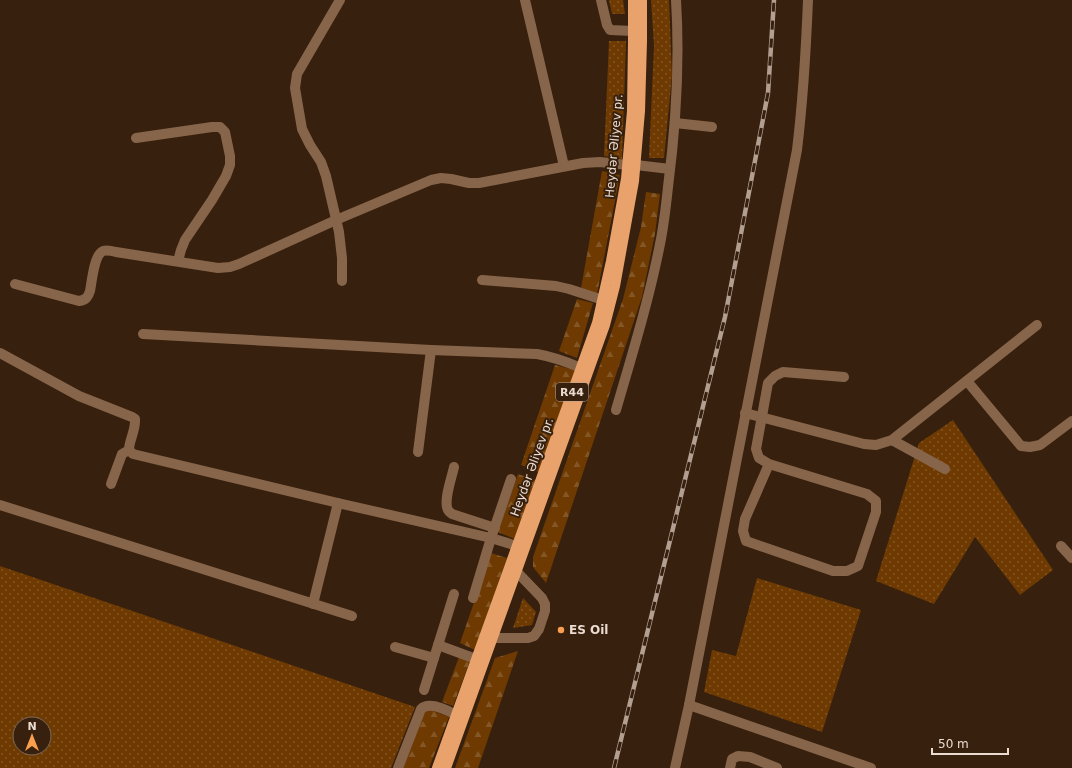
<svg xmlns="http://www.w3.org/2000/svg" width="1072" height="768" font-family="'DejaVu Sans',sans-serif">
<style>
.grass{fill:url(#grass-dots);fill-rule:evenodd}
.forest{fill:url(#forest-firs)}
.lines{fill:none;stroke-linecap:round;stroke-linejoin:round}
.minor{stroke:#87654a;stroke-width:10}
.major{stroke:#e9a26b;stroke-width:10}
.rail-casing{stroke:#b29f92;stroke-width:4.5}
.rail{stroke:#37200d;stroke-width:3;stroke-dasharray:9;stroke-linecap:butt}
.poi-dot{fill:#fb9e50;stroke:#37200d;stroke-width:1.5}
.labels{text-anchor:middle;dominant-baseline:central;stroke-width:4;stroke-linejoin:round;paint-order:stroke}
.shield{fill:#37200d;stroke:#b5a396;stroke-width:1}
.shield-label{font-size:11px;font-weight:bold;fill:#ebdbd0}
.street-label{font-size:12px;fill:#ebdbd0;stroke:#37200d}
.poi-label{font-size:12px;font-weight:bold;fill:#ebdbd0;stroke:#37200d;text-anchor:start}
</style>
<defs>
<pattern id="grass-dots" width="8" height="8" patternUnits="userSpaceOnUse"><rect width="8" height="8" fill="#6e3a02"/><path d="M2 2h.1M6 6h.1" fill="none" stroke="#835626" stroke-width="1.8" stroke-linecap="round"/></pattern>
<pattern id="forest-firs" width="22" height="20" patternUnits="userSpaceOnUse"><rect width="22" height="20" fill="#6e3a02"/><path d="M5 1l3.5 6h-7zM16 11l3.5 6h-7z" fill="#835626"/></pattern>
</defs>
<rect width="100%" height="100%" fill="#37200d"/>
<g class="grass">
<polygon points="609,0 623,0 625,14 612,14"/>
<polygon points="651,0 669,0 672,75 664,158 649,158 654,46"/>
<polygon points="609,41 626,41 622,159 604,156"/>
<polygon points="953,420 1053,570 1020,595 975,537 934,604 876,581 919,443"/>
<path d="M0,566L415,707L391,768H0ZM20,724H44V748H20Z"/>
<polygon points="757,578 861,610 822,732 704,692 712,650 736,656"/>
<polygon points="523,598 536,612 532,625 513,628"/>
</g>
<g class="forest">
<polygon points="602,171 620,175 597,294 581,288"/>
<polygon points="646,192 660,194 655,234 642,297 546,583 533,567 533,557 623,299 641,227"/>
<polygon points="577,299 593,303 577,358 559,351"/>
<polygon points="555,365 575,370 541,473 521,465"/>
<polygon points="518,474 538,481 517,540 498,532"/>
<polygon points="491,553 507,558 475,650 460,643"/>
<polygon points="518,651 478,768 455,768 495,658"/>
<polygon points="459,657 470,661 453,706 442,702"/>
<polygon points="426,708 449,717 429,768 403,768"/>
</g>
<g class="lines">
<g class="minor">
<polyline points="340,0 297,74 295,88 302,129 310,145 321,162 326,176 339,232 342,258 342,281"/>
<polyline points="525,0 564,166"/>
<polyline points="601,0 607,25 610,30 633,31"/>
<polyline points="675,123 712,127"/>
<polyline points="136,138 212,127 220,127 225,132 230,156 230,165 226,176 212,200 185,240 181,250 178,261"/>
<polyline points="636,165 670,169"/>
<polyline points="482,280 556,286 569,289 603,300"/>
<path d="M15,284L79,301C86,300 88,297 90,291C92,281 94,255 103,251C107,250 112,251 116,252L218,268L230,267L239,264L336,220L431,180L441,178L451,179L469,183H479L583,163L600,162L628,165"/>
<path d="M143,334L431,350L537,354C554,357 565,361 581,368"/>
<path d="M0,353L79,396L132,417L135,419C136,430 129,440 129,450L133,454L338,503L491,538L517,546"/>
<polyline points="967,381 1021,446 1030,447 1040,445 1072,421"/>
<path d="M616,410C632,355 649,300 660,244C664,225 666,206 668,187C676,125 680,63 676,0"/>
<polyline points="745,413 864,444 876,445 892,440 1037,325"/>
<polyline points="892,440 945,469"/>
<polyline points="418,452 431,350"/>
<polyline points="769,464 745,519 743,531 746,541 833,571 847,571 858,566 876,512 876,501 867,494 769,464 759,458 756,449 768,383 775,376 783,372 844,377"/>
<path d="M454,467C452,477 443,501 448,510C449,512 451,513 452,514L495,528"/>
<polyline points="111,484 122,454 129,450"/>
<polyline points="0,505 352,616"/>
<polyline points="1061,546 1072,558"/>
<polyline points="473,598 491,538 511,479"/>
<polyline points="313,604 338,503"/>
<polyline points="493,638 528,638 534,636 539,629 545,611 545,604 542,598 517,572"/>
<polyline points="438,645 476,659"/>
<polyline points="395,647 434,658"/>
<polyline points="424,690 454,594"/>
<polyline points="689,705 871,768"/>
<path d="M398,768L421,709C429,701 447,710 456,715"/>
<path d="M675,768L689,705L797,150C803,100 806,50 808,0"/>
<polyline points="730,768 732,759 738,756 750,757 777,768"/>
</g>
<g class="major">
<polyline points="437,768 597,323 611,261 626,179 632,111 633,41 633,0"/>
<polyline points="446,768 605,325 615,286 634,181 640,111 642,41 642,0"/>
</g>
<defs>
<polyline id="rail" points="614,768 725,317 768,93 774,0"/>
</defs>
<use href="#rail" class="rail-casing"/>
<use href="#rail" class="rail"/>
</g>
<circle class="poi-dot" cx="561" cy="630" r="4"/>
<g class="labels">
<rect class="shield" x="556" y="383" width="32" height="18" rx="3"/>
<g class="shield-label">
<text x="572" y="392">R44</text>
</g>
<g class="street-label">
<text transform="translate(614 146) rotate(-85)">Heydər Əliyev pr.</text>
<text transform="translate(532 467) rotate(-70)">Heydər Əliyev pr.</text>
</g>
<g class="poi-label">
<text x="569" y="630">ES Oil</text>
</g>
</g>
<g transform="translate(32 736)"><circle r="19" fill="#37200d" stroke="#7f6b5b"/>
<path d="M0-3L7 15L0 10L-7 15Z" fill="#fb9e50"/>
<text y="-6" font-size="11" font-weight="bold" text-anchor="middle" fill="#ebdbd0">N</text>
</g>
<path d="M932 748v6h76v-6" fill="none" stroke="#ebdbd0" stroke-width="2"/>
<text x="938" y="748" font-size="12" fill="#ebdbd0" stroke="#37200d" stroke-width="3" paint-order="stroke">50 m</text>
</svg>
